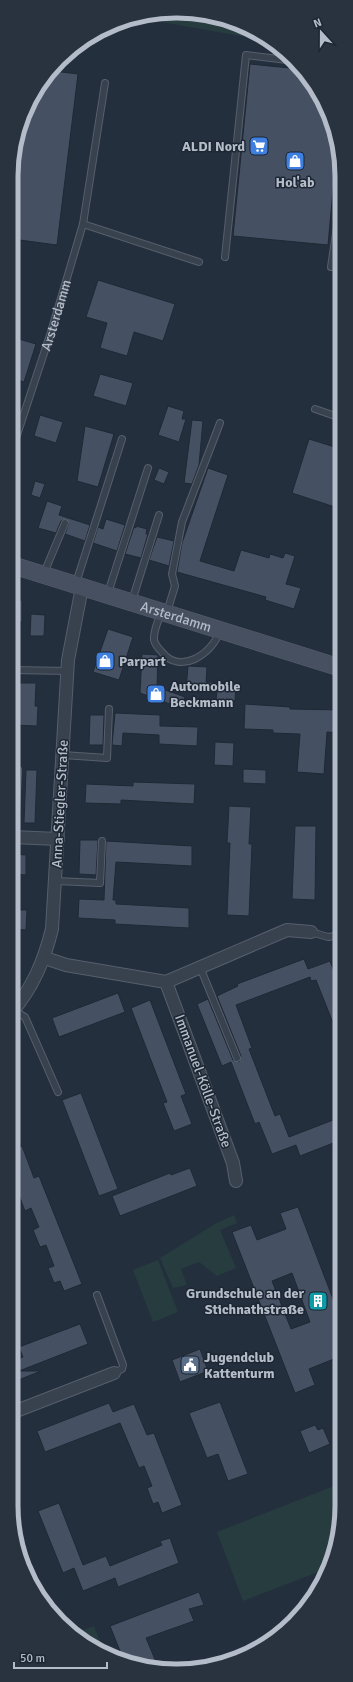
<svg xmlns="http://www.w3.org/2000/svg" width="353" height="1682" font-family="Signika,sans-serif">
<style>
.green{fill:#263c3f}
.building{fill:#455162;stroke:#1f2835;fill-rule:evenodd}
.lines{fill:none;stroke-linecap:round;stroke-linejoin:round}
.lane-casing{stroke:#565f6c;stroke-width:8}
.street-casing{stroke:#565f6c;stroke-width:14}
.secondary-casing{stroke:#565f6c;stroke-width:18}
.lane{stroke:#38414e;stroke-width:6}
.street{stroke:#38414e;stroke-width:12}
.secondary{stroke:#465061;stroke-width:17}
.labels{text-anchor:middle;dominant-baseline:central;stroke-width:3;stroke-linejoin:round;paint-order:stroke}
.poi-label{font-size:14px;font-weight:bold;fill:#b4bcc9;stroke:#1d2633;text-anchor:start}
.street-label{font-size:14px;fill:#b4bcc9;stroke:#1d2633}
.rim{fill:none;stroke:#b4bcc9;stroke-width:5}
</style>
<rect width="100%" height="100%" fill="#242f3e"/>
<g class="green">
<polygon points="198,12 249,28 268,41 133,17"/>
<polygon points="341,338 341,401 335,399"/>
<polygon points="234,1215 237,1223 220,1230 236,1268 217,1276 199,1262 181,1269 187,1285 173,1288 160,1258 215,1224"/>
<polygon points="158,1260 178,1312 153,1322 133,1270"/>
<polygon points="334,1486 341,1505 341,1527 326,1569 243,1601 217,1532"/>
<polygon points="94,1626 104,1652 104,1653 75,1633"/>
</g>
<g class="building">
<polygon points="250,64 300,69 329,113 337,146 328,245 233,236"/>
<polygon points="53,71 78,74 57,245 12,239 12,155 33,94"/>
<polygon points="98,280 175,304 163,341 134,332 127,356 100,348 107,323 86,317"/>
<polygon points="12,337 36,344 24,382 12,378"/>
<polygon points="100,374 133,383 126,406 93,396"/>
<polygon points="168,406 184,411 182,419 186,419 179,442 158,435"/>
<polygon points="40,415 63,422 56,443 34,436"/>
<polygon points="192,420 203,421 199,465 192,484 184,483"/>
<polygon points="85,426 114,434 98,487 77,481"/>
<polygon points="309,439 341,449 341,509 292,493"/>
<polygon points="159,468 169,472 164,484 154,480"/>
<polygon points="208,468 228,475 200,561 234,571 241,550 269,558 270,554 283,558 285,553 295,556 286,584 301,588 294,609 265,600 266,597 177,572 182,543"/>
<polygon points="35,481 45,484 40,498 31,495"/>
<polygon points="47,501 62,506 59,515 90,525 85,541 65,534 69,523 66,519 61,521 56,533 38,528"/>
<polygon points="106,519 125,525 117,551 93,543 98,527 103,529"/>
<polygon points="136,526 147,529 146,534 148,534 141,558 125,554 134,527 136,528"/>
<polygon points="157,537 174,541 169,566 149,560"/>
<rect x="12" y="600" width="10" height="22"/>
<polygon points="31,614 45,615 44,636 30,636"/>
<polygon points="108,629 133,637 119,680 93,672"/>
<polygon points="142,654 158,655 157,687 185,697 181,708 140,693"/>
<polygon points="188,666 207,667 206,682 236,683 235,701 216,700 217,692 186,690"/>
<polygon points="12,683 36,683 35,706 38,706 37,726 12,725"/>
<polygon points="245,704 290,707 290,709 341,710 341,733 327,732 324,774 297,772 300,734 273,733 273,730 244,729"/>
<polygon points="115,713 160,715 160,726 198,727 197,746 159,744 159,735 123,733 122,746 112,745"/>
<polygon points="90,715 104,715 103,745 89,745"/>
<polygon points="215,742 234,743 233,766 214,765"/>
<polygon points="243,769 266,770 266,784 243,783"/>
<polygon points="26,770 37,770 35,823 24,823"/>
<polygon points="133,782 195,784 194,804 121,800 121,804 85,803 86,784 133,786"/>
<polygon points="229,806 251,807 249,844 252,844 249,916 227,915 230,843 227,843"/>
<polygon points="295,826 316,826 315,900 292,899"/>
<polygon points="80,840 98,840 96,875 79,874"/>
<polygon points="106,841 192,846 192,866 116,862 113,900 116,900 116,904 189,908 189,928 115,924 115,920 78,918 79,899 104,900"/>
<polygon points="12,854 26,855 26,875 12,874"/>
<polygon points="12,910 27,910 26,930 12,929"/>
<polygon points="304,959 308,969 330,961 341,990 341,1043 316,980 311,981 310,977 236,1005 252,1048 249,1049 275,1116 280,1114 289,1137 341,1117 341,1140 300,1156 296,1145 272,1154 259,1122 255,1124 231,1062 222,1066 197,1004 208,999 233,1060 239,1062 241,1056 217,996 238,986 237,984"/>
<polygon points="118,993 125,1012 59,1037 52,1018"/>
<polygon points="150,1000 186,1094 181,1096 192,1124 174,1131 163,1103 167,1102 131,1008"/>
<polygon points="81,1093 118,1189 99,1196 62,1100"/>
<polygon points="22,1146 34,1178 39,1176 82,1284 64,1291 60,1281 54,1283 48,1268 54,1266 46,1245 40,1247 33,1230 39,1227 31,1208 25,1211 11,1174 11,1150"/>
<polygon points="190,1168 197,1186 120,1216 112,1196 170,1173 171,1175"/>
<path d="M298,1207L341,1320V1356L309,1369L315,1385L295,1393L232,1232L251,1225L257,1240L286,1229L280,1213ZM292,1273L310,1322L291,1329L272,1281Z"/>
<polygon points="80,1324 88,1344 19,1371 41,1371 11,1383 11,1362 23,1357 19,1347"/>
<polygon points="200,1349 208,1371 180,1382 172,1360"/>
<polygon points="220,1402 248,1474 228,1481 218,1454 207,1458 189,1413"/>
<polygon points="109,1403 113,1412 134,1404 147,1435 154,1433 182,1505 162,1513 158,1502 153,1504 147,1488 152,1486 144,1466 139,1468 120,1423 45,1452 37,1431"/>
<polygon points="315,1425 318,1430 323,1428 330,1444 309,1453 300,1431"/>
<polygon points="59,1503 83,1565 106,1556 110,1566 162,1545 160,1541 170,1538 179,1563 118,1587 115,1578 83,1591 74,1568 63,1573 38,1511"/>
<polygon points="199,1592 204,1605 189,1609 194,1621 146,1638 159,1669 124,1661 110,1626"/>
</g>
<g class="lines">
<defs>
<g id="lane">
<polyline points="83,224 199,262"/>
<polyline points="225,257 246,55 295,61"/>
<polyline points="331,267 342,193"/>
<polyline points="315,409 341,418"/>
<path id="s1" d="M12,450L51,332L83,224L105,83"/>
<polyline points="44,573 65,523"/>
<polyline points="76,583 122,439"/>
<polyline points="108,593 148,468"/>
<polyline points="132,601 159,515"/>
<polyline points="167,612 175,586 172,574 182,522 220,423"/>
<path d="M161,613C158,622 153,631 154,640C155,644 158,648 161,651C180,676 212,654 220,631"/>
<polyline points="12,670 68,671"/>
<polyline points="63,755 107,758 109,709"/>
<polyline points="15,837 18,770"/>
<polyline points="56,881 100,883 102,841"/>
<polyline points="311,932 328,937 341,935"/>
<polyline points="200,967 237,1058"/>
<polyline points="13,1010 25,1017 58,1092"/>
<polyline points="97,1295 123,1365 122,1369 114,1373"/>
</g>
<g id="street">
<polyline points="12,837 58,839"/>
<polyline points="45,958 66,965 166,982 287,930 311,932"/>
<polyline points="166,982 233,1163 236,1181"/>
<path d="M12,1012C33,987 44,961 52,929L68,660L82,587"/>
<polyline points="11,1413 114,1373"/>
</g>
<g id="secondary">
<path id="s2" d="M12,565L341,668"/>
</g>
</defs>
<use href="#lane" class="lane-casing"/>
<use href="#street" class="street-casing"/>
<use href="#secondary" class="secondary-casing"/>
<use href="#lane" class="lane"/>
<use href="#street" class="street"/>
<use href="#secondary" class="secondary"/>
</g>
<defs>
<symbol id="supermarket-square" viewBox="-11 -11 22 22"><rect x="-9" y="-9" width="18" height="18" rx="4" fill="#3f7fe0" stroke="#1d2633"/><path d="M-6-5.5h2.5l.6 2H6L4.5 2H-2.5L-4.4-4H-6ZM-1.5 3.2a1.3 1.3 0 1 0 .1 0ZM3 3.2a1.3 1.3 0 1 0 .1 0Z" fill="#fff"/></symbol>
<symbol id="shop-square" viewBox="-11 -11 22 22"><rect x="-9" y="-9" width="18" height="18" rx="4" fill="#3f7fe0" stroke="#1d2633"/><path d="M-5-2.5h2.3a2.7 3.5 0 0 1 5.4 0H5L5.5 6h-11ZM-1.5-2.5h3a1.5 2.3 0 0 0-3 0Z" fill="#fff"/></symbol>
<symbol id="building-square" viewBox="-11 -11 22 22"><rect x="-9" y="-9" width="18" height="18" rx="4" fill="#0f9aa8" stroke="#1d2633"/><path d="M-4-6H4V6H1V3H-1V6H-4ZM-2.5-4.3h1.7v1.8h-1.7ZM.8-4.3h1.7v1.8H.8ZM-2.5-1h1.7V.8h-1.7ZM.8-1h1.7V.8H.8Z" fill="#fff"/></symbol>
<symbol id="civic-square" viewBox="-11 -11 22 22"><rect x="-9" y="-9" width="18" height="18" rx="4" fill="#5c6f8a" stroke="#1d2633"/><path d="M-.6-6.5H3V-4.5H.6V-3L4-1V1h2V6H-6V1h2V-1L-.6-3ZM-1.2 2.5V6h2.4V2.5Z" fill="#fff"/></symbol>
</defs>
<g fill-rule="evenodd">
<use href="#supermarket-square" x="248" y="135" width="22" height="22"/>
<use href="#shop-square" x="284" y="150" width="22" height="22"/>
<use href="#shop-square" x="94" y="650" width="22" height="22"/>
<use href="#shop-square" x="145" y="683" width="22" height="22"/>
<use href="#building-square" x="307" y="1290" width="22" height="22"/>
<use href="#civic-square" x="179" y="1354" width="22" height="22"/>
</g>
<g class="labels">
<g class="poi-label">
<text x="245" y="146" text-anchor="end">ALDI Nord</text>
<text x="295" y="182" text-anchor="middle">Hol'ab</text>
<text x="119" y="661">Parpart</text>
<text x="170" y="686">Automobile<tspan x="170" dy="16">Beckmann</tspan></text>
<text x="304" y="1293" text-anchor="end">Grundschule an der<tspan x="304" dy="16">Stichnathstraße</tspan></text>
<text x="204" y="1357">Jugendclub<tspan x="204" dy="16">Kattenturm</tspan></text>
</g>
<g class="street-label">
<text stroke="none"><textPath href="#s1" startOffset="142">Arsterdamm</textPath></text>
<text stroke="none"><textPath href="#s2" startOffset="172">Arsterdamm</textPath></text>
<text transform="translate(60 804) rotate(-87)">Anna-Stiegler-Straße</text>
<text transform="translate(203 1081) rotate(70)">Immanuel-Kölle-Straße</text>
</g>
</g>
<path d="M0 0H353V1682H0ZM176 18H177A158 158 0 0 1 335 176V1506A158 158 0 0 1 177 1664H176A158 158 0 0 1 18 1506V176A158 158 0 0 1 176 18Z" fill="#29323f" fill-rule="evenodd"/>
<path class="rim" d="M176 18H177A158 158 0 0 1 335 176V1506A158 158 0 0 1 177 1664H176A158 158 0 0 1 18 1506V176A158 158 0 0 1 176 18Z"/>
<g transform="translate(321 32) rotate(339)" stroke="#1d2633" stroke-width="3" paint-order="stroke">
<path d="M0-3L7 15L0 10L-7 15Z" fill="#b4bcc9"/>
<text y="-6" font-size="11" font-weight="bold" text-anchor="middle" fill="#b4bcc9">N</text>
</g>
<path d="M14 1662v6h93v-6" fill="none" stroke="#b4bcc9" stroke-width="2"/>
<text x="20" y="1662" font-size="12" fill="#b4bcc9" stroke="#1d2633" stroke-width="3" paint-order="stroke">50 m</text>
</svg>
